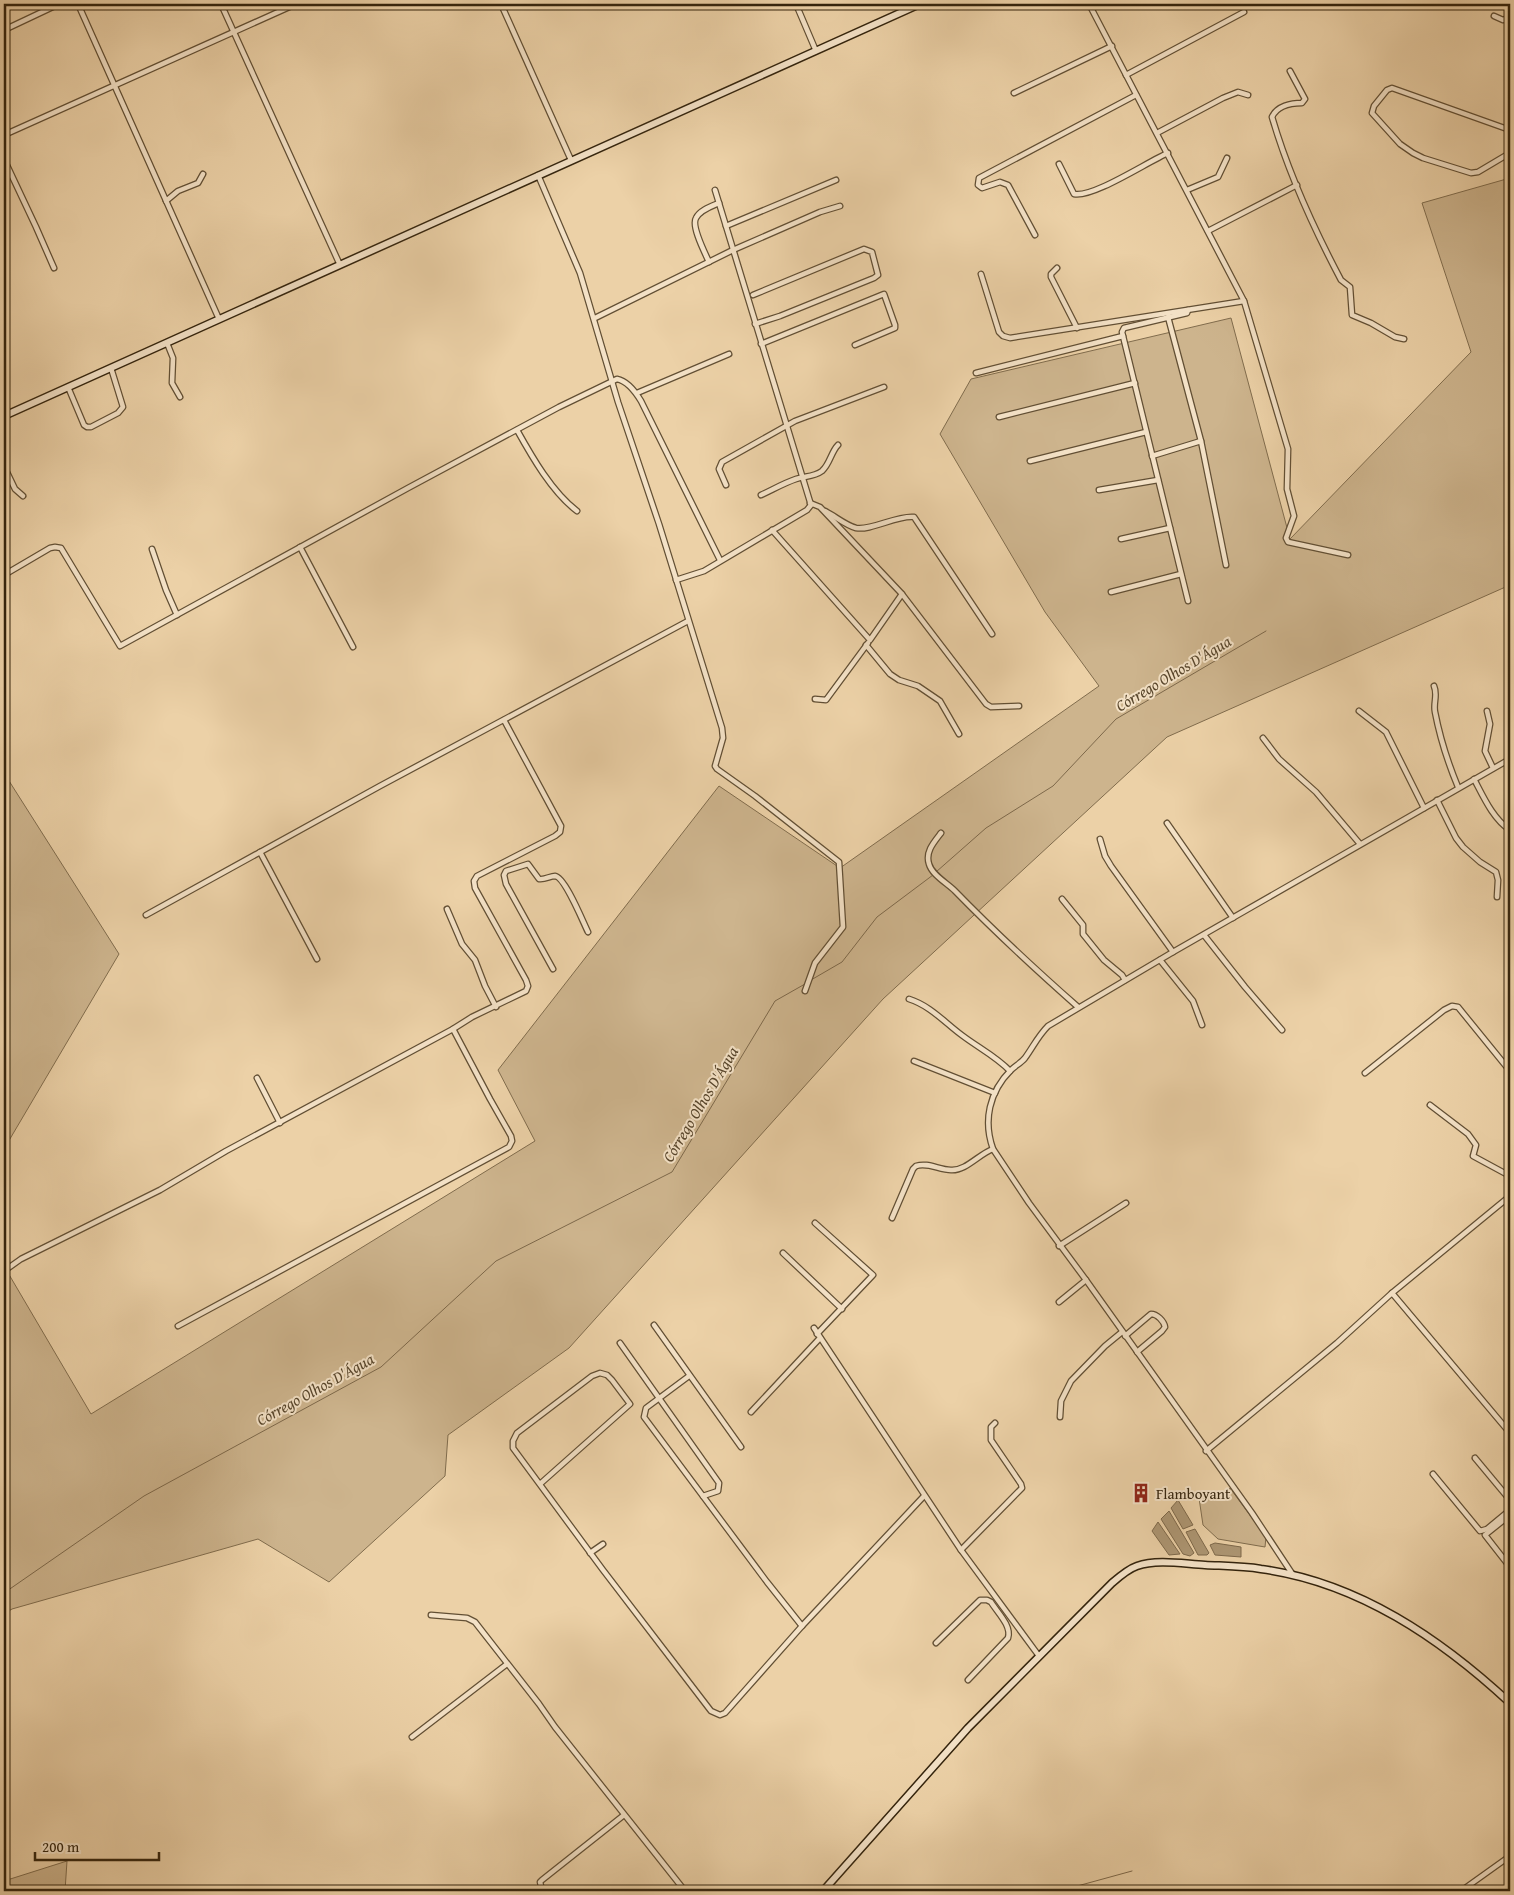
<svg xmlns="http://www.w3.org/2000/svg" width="1514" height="1895" font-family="'Gentium Book Plus',serif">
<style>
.green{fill:#cdb48d;stroke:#806c4d}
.water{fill:#ad9673;stroke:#7d684a}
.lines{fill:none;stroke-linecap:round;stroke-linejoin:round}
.stream{stroke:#7d684a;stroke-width:1}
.street-casing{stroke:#624f34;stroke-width:7}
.secondary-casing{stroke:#34240d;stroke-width:9}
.street{stroke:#f3e1c6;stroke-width:4.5}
.secondary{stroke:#f3e1c6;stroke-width:6}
.labels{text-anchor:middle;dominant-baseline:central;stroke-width:4;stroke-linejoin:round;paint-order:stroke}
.poi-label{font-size:15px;fill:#34240d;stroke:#f3e1c6;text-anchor:start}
.water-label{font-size:16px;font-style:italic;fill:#58462c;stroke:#f3e1c6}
</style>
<rect width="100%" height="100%" fill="#ecd1a7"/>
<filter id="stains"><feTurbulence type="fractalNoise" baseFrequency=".004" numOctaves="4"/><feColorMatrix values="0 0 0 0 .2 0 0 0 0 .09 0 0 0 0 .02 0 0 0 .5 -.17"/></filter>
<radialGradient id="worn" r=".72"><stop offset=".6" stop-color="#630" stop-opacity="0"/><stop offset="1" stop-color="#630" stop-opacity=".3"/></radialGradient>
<g class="green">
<polygon points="1510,178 1510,585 1167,737 883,999 569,1348 448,1435 445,1476 329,1582 258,1539 12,1609 4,1614 4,1266 91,1414 535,1141 498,1070 719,786 840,868 1099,686 1045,612 940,434 971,379 1231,318 1290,539 1471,352 1422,203"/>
<polygon points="4,773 119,954 4,1149"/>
<polygon points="1230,1488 1266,1537 1265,1547 1218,1539 1203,1525 1199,1498 1218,1499"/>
<polygon points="67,1861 65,1891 4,1891 4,1881"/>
</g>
<g class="water">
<polygon points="1178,1500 1193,1525 1183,1529 1171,1508"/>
<polygon points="1169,1511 1194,1553 1190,1556 1183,1554 1161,1519"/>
<polygon points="1158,1522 1180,1554 1169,1555 1152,1531"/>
<polygon points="1195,1529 1209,1553 1207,1555 1198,1555 1186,1532"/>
<polygon points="1215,1543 1241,1547 1241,1557 1215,1555 1210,1545"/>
</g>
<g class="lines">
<g class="stream">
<polyline points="936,872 986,828 1053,786 1116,719 1266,631"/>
<polyline points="811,980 842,962 877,917 933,875"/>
<polyline points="4,1593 144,1496 381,1367 496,1261 672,1172 775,1001 805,984"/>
<polyline points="1066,1891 1070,1888 1132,1871"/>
</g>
<defs>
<g id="street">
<polyline points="78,4 219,319"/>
<polyline points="221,4 340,265"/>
<polyline points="501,4 571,160"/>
<polyline points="796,4 816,51"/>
<polyline points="1089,4 1244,301 1288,449 1287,489 1294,516 1286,538 1288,542 1348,555"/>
<polyline points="1494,16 1503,20 1510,17"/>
<polyline points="4,30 59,4"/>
<path d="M1290,71L1305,99L1302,103C1291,103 1277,106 1272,117C1288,172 1314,229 1341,280L1350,287L1352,315L1371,323L1395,337L1404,339"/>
<polyline points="1126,75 1244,12"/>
<polyline points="1014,93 1112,46"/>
<polyline points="1510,130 1392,88 1387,90 1374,106 1372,113 1400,144 1413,153 1423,158 1471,173 1478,172 1510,153"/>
<polyline points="1157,133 1223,98 1238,92 1248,95"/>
<polyline points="4,135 296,4"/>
<polyline points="4,159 36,227 54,268"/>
<path d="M1059,164L1074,194C1093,198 1147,162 1168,153"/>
<polyline points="538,175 580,273 618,402 659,524 722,728 723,738 715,766 717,769 755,796 839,862 843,927 815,963 805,991"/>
<polyline points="1187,190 1218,177 1227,158"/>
<polyline points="166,201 178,191 198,183 203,174"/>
<polyline points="726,226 836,180"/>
<polyline points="1208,231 1297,185"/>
<polyline points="1035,235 1008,185 1000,182 982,188 978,185 979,178 1136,95"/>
<path d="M709,262C705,253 691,226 696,218C700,210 712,206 719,203"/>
<polyline points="1057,268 1051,274 1051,277 1077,328"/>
<polyline points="981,274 999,332 1003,336 1010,338 1244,301"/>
<polyline points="753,295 864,249 872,252 878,275 874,278 780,316 755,324"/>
<polyline points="1188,310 1187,313 1124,328 1122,332 1188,601"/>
<polyline points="1168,317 1201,441 1226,565"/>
<polyline points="595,318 733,250 820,212 840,206"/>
<polyline points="167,343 173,358 172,383 180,397"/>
<polyline points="761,344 884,294 895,325 895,328 855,345"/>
<polyline points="976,373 1123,336"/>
<polyline points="68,387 84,425 87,427 91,427 118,413 123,407 111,368"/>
<polyline points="637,393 729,354"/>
<polyline points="999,417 1135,383"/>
<path d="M517,430C532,457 552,492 577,511"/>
<polyline points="1152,456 1201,441"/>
<polyline points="1030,461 1146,432"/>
<polyline points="4,466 15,489 23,496"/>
<polyline points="726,485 719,469 722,462 795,421 884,387"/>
<polyline points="1099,490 1158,480"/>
<path d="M761,495C772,490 784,483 796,479C805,476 814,477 822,471C830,464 831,452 838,445"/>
<polyline points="810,503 820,507 902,594 986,704 991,707 1019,706"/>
<path d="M825,511C835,516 845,525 856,528C871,531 897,515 914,517L992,634"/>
<polyline points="772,530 870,640 902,594"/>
<polyline points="1121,539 1170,528"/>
<polyline points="300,547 353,647"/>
<polyline points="152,549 166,590 177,615"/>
<path d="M4,575L50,548L55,547L61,548L120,646L408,488L559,407L617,379C627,381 635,391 641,401L720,560"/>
<polyline points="676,580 704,571 807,510 811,505 715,190"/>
<polyline points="1111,592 1181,574"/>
<polyline points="866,645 890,674 899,680 918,686 940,701 959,734"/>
<path d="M1434,686C1438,695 1433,703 1435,712C1440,738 1448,763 1458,787"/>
<polyline points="815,699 826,700 868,643"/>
<polyline points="1359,711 1386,732 1424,808"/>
<polyline points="1487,711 1490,724 1485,751 1493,768"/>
<polyline points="1263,738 1279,759 1316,792 1360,844"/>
<path d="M1474,779C1483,796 1493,819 1510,830"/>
<polyline points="1437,800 1456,838 1463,847 1480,862 1496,872 1498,880 1497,897"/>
<polyline points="1167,823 1233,918"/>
<path d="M941,833C934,842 925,852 929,864C932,875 947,883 955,891C995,932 1036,970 1078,1007"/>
<polyline points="1100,839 1105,856 1111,866 1173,952"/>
<polyline points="260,852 317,959"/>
<polyline points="1062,899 1083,925 1083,934 1104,960 1122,975 1125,980"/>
<polyline points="447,909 462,944 475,960 485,986 496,1007"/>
<polyline points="146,915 380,786 688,621"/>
<polyline points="1204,935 1245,987 1282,1030"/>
<polyline points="1160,960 1193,1001 1202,1025"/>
<path d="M553,969L506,884L504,875L506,871L528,864L539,879C545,880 550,876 555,876C565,877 583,922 588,932"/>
<path d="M909,999C931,1006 945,1023 963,1036C979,1048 997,1057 1010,1071"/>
<polyline points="914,1061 995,1093"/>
<polyline points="1365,1073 1444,1010 1452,1006 1458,1007 1510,1071"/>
<polyline points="257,1078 280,1123"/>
<polyline points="1430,1105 1468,1134 1476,1145 1473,1156 1510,1176"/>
<path d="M892,1218L913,1169L916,1166C928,1162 939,1170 951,1170C966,1171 979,1154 993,1149"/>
<polyline points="815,1223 873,1275 817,1334"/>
<polyline points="1059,1246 1126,1203"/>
<polyline points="783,1253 842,1309"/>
<polyline points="4,1271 21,1259 160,1190 226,1151 453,1029 472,1017 526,991 528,986 526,980 475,888 474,881 477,876 555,836 560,832 561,826 504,720"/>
<polyline points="1392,1293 1510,1433"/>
<polyline points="1059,1302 1086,1280"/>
<polyline points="654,1325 741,1447"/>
<polyline points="178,1326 509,1147 512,1141 511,1136 490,1099 453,1029"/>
<polyline points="814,1328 961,1550 1039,1656"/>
<path d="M1125,1336L1151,1314C1157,1314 1164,1321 1165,1327L1162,1331L1137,1352"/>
<polyline points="620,1343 719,1483 718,1491 703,1496"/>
<polyline points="689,1376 646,1408 644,1417 767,1582 802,1626"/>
<polyline points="751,1412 820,1338"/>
<polyline points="1060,1417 1061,1401 1071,1381 1105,1346 1122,1332"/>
<polyline points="1206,1451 1337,1343 1392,1293 1510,1196"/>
<polyline points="1475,1458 1510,1500"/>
<polyline points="1433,1474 1480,1531 1487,1529 1510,1510"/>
<polyline points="540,1484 630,1404 612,1380 607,1375 600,1373 592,1376 517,1433 513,1441 513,1448 603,1570 711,1711 720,1715 725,1713 802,1626 924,1496"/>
<polyline points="1510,1515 1485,1535 1510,1567"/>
<polyline points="961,1550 1022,1488 1021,1484 991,1440 991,1427 995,1423"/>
<polyline points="590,1553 603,1544"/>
<path d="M1293,1575L1252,1513L1086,1280L1029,1203L993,1149C983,1121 989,1092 1011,1070C1015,1066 1021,1063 1025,1058C1033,1047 1038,1036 1048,1026L1173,952L1510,759"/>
<polyline points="431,1615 467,1618 475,1622 539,1704 555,1727 685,1891"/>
<path d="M936,1643L980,1600H987L991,1602C997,1612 1012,1626 1008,1638L968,1680"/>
<polyline points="412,1737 507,1664"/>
<polyline points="542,1890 540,1882 542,1880 624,1815"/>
<polyline points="1461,1891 1510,1856"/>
</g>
<g id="secondary">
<polyline points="4,416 920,4"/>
<path d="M823,1891L968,1728L1112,1583C1120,1576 1128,1569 1137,1566C1157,1559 1184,1564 1205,1565C1224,1566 1243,1566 1261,1569C1358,1582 1441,1639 1510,1703"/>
</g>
</defs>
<use href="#street" class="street-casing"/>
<use href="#secondary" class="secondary-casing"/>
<use href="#street" class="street"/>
<use href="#secondary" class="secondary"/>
</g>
<defs>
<symbol id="building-bare" viewBox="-9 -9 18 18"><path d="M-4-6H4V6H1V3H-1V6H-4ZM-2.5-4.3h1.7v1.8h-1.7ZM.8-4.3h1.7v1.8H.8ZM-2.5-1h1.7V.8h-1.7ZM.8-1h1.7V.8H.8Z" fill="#8f2418" stroke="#f3e1c6" stroke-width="2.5" paint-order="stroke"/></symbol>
</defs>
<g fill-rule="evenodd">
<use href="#building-bare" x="1127" y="1479" width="28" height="28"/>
</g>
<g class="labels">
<g class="poi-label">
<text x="1156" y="1493">Flamboyant</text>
</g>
<g class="water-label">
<text transform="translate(1173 673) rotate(-31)">Córrego Olhos D'Água</text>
<text transform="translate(700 1104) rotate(-59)">Córrego Olhos D'Água</text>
<text transform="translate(315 1389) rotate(-29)">Córrego Olhos D'Água</text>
</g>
</g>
<rect width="1514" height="1895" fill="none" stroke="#ecd1a7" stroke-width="20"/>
<rect x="5" y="5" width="1504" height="1885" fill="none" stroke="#34240d" stroke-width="2.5"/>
<rect x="10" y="10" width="1494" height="1875" fill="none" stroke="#34240d"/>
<path d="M35 1852v8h124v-8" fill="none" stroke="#34240d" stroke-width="2.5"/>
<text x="42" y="1852" font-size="15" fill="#34240d" stroke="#f3e1c6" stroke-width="4" paint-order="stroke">200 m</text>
<rect width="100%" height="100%" filter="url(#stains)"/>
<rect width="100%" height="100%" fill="url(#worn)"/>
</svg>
